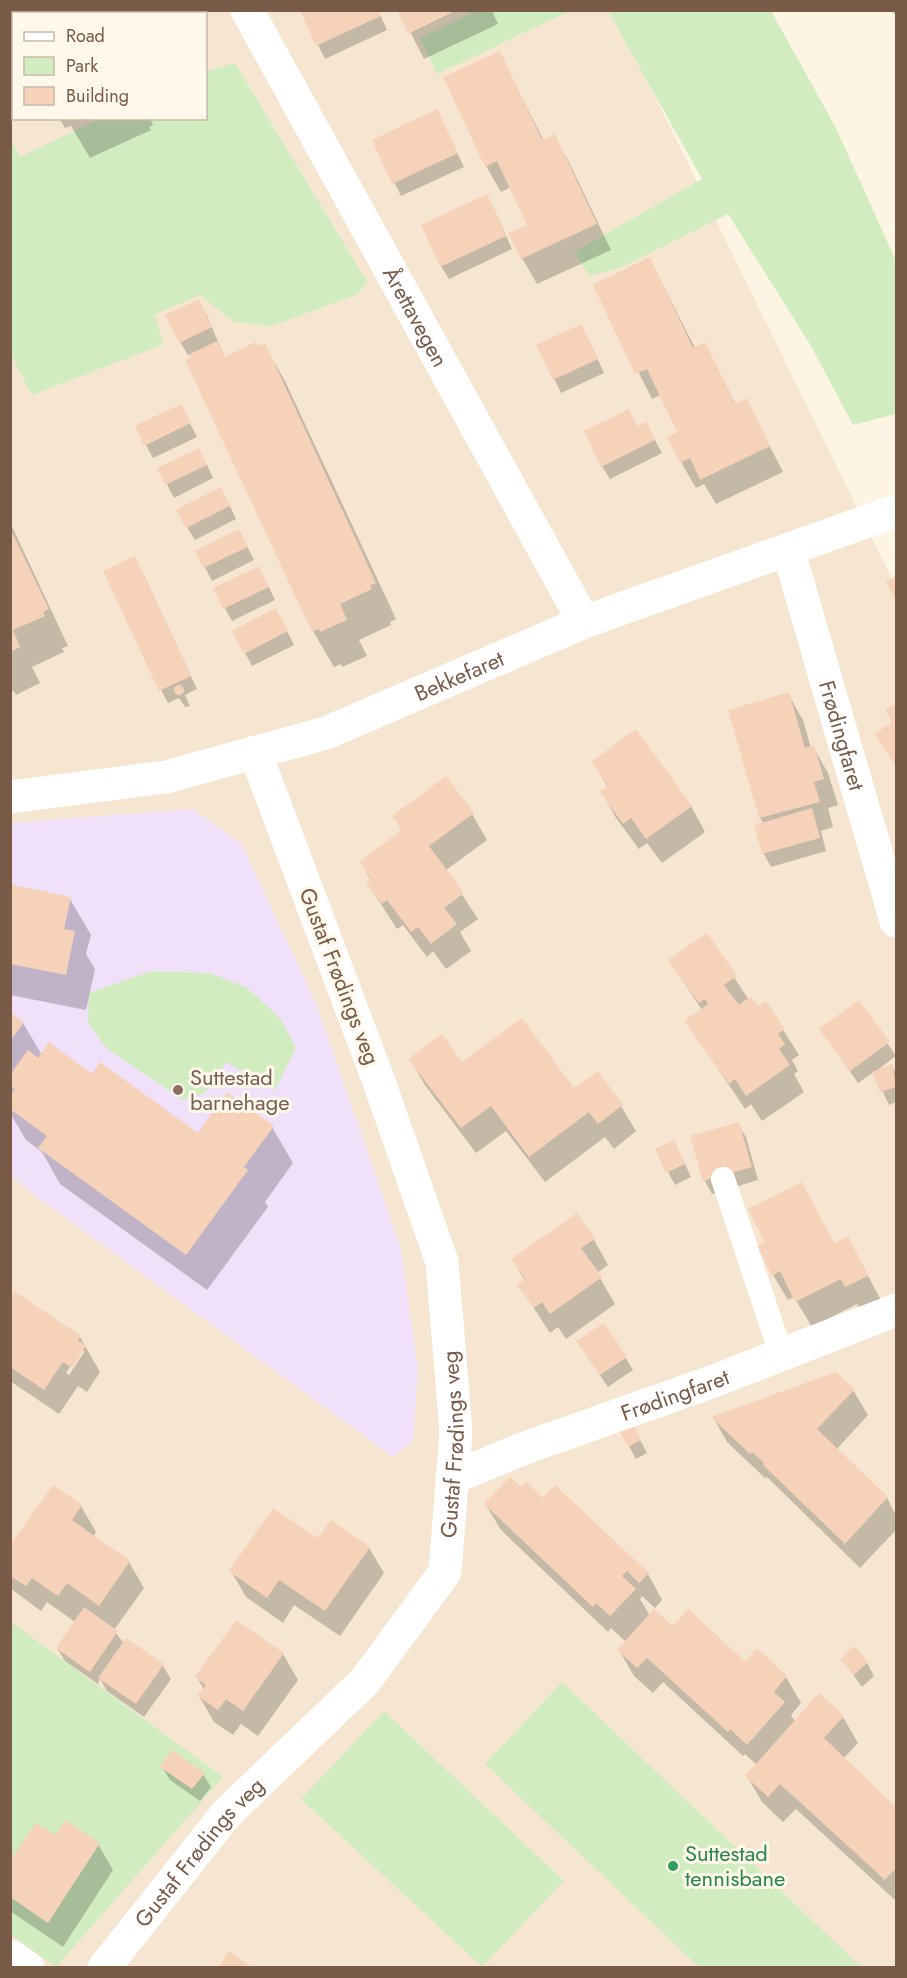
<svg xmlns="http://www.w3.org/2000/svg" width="907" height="1978" font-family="Jost,sans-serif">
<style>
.residential{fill:#f6e6d1;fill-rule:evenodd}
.education{fill:#f1e0fa}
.green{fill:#d1edc0}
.shadow{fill:#0003;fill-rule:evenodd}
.building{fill:#f6d2b9}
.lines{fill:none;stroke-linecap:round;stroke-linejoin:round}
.service{stroke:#fff;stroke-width:24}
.minor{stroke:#fff;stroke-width:33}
.rail{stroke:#b7a1c9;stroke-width:4.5;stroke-dasharray:9 6;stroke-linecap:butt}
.education-dot{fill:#8d6e63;stroke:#fff8eb;stroke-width:2}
.leisure-dot{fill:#2e9e5b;stroke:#fff8eb;stroke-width:2}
.labels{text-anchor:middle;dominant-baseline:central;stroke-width:6;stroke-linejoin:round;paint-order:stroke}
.street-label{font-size:22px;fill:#785a47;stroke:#fff8eb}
.education-label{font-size:22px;fill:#785e54;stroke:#fff8eb;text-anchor:start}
.leisure-label{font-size:22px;fill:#27864d;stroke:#fff8eb;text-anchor:start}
</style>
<rect width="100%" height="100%" fill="#fef4e3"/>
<path class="residential" d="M11,11H613L896,587V1967L11,1968ZM14,14H206V118H14Z"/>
<polygon class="education" points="192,809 241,843 317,1006 401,1249 418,1370 413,1440 393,1457 26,1189 11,1174 11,823"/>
<g class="green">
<polygon points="476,11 476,10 570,11 437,74 420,38"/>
<polygon points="608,11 771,11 835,126 896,261 896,414 853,425 811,346 728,214 624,266 590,276 574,252 702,179"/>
<polygon points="235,63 367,282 358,294 272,326 234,322 200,295 154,315 164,344 32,395 11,354 11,140 20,157 99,119 206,118 206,71"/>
<polygon points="151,971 209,973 246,987 280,1018 296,1048 275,1090 226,1062 205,1093 183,1100 106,1048 88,1022 89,993"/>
<polygon points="11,1622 223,1777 56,1967 11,1935"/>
<polygon points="562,1682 861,1967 699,1967 485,1764"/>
<polygon points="384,1711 564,1881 482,1967 301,1799"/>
</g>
<g class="shadow">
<polygon points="29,10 122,10 124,14 30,14"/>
<polygon points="301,10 378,10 387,30 325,59"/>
<polygon points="399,10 492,10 498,24 424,59"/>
<polygon points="499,53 544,141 554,136 569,162 611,250 537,284 522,258 529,225 511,187 501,192 486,166"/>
<polygon points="437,111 464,167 401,196 374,141"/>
<polygon points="59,118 150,118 153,125 149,127 151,130 90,158 71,126 65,128"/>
<polygon points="494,209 512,249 449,279 441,266"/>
<polygon points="650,259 695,348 705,344 736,405 746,400 783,472 716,504 704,484 696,488 681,462 679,433 661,395 652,399 595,286"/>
<polygon points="206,313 225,358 264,345 285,381 396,619 390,622 391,625 359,640 367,656 342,667 341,664 334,667 313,631 193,358 191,354 188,355 180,342"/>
<polygon points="588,338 604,373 561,393 538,346"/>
<polygon points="188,419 197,437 153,458 146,445"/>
<polygon points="646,424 662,453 610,479 602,466 638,428"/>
<polygon points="206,463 213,478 174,498 159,469"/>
<polygon points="228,502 236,519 195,540 187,527"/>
<polygon points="10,522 68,646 62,648 64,652 32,667 40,683 16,695 14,691 10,693"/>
<polygon points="246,544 254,560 212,581 197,552"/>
<polygon points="142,571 197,689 185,695 190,706 185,707 179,698 168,703 161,690"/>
<polygon points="266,581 275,600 232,621 225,608"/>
<polygon points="283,623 294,645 252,666 245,653"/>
<polygon points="788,694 803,720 811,748 813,747 828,773 838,805 828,808 833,827 821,831 826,851 771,867 764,854 756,826 764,824 760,818"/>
<polygon points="896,705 896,767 877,734 894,722 887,711"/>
<polygon points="593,762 691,806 705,832 662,863 647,843 639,849 616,818 602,792 608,787"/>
<polygon points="445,778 472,814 487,840 446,870 478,919 460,932 471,951 446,969 433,951 427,957 403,925 397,929 368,884 371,881 361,862 403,832 394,817"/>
<polygon points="10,886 70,899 91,935 86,954 95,969 86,1010 10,995"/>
<polygon points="706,935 749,1000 758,1008 766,1003 799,1055 792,1060 798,1071 794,1074 804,1092 762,1121 751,1104 745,1109 686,1021 702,1010 670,961"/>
<polygon points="859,1002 896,1056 876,1071 892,1066 896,1074 896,1102 889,1105 874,1072 858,1083 821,1030"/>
<polygon points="10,1014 23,1023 42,1055 92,1076 198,1135 272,1127 293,1163 265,1202 268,1207 207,1290 60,1184 42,1152 26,1140 10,1113 10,1097 13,1093 10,1088"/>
<polygon points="410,1059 462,1064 574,1090 621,1106 636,1131 614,1149 605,1137 545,1182 506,1131 476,1153 425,1085"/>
<polygon points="738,1124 746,1137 758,1180 712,1194 705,1181 692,1137"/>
<polygon points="681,1155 691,1177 675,1185 668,1172"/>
<polygon points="802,1184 834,1245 848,1238 882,1302 861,1312 857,1304 812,1327 794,1297 788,1300 773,1275 767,1242"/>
<polygon points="594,1240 608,1265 597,1273 615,1304 566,1339 558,1327 550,1333 519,1285 525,1281 513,1260"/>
<path d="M10,1301L80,1337L100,1372L87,1392L78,1386L59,1414L10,1381ZM81,1351H85L69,1375L66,1373Z"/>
<polygon points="586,1354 625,1357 633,1370 608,1387"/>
<polygon points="853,1390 868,1415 836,1450 887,1498 896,1515 896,1530 860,1568 767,1477 765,1478 727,1442 713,1417"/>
<polygon points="639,1438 647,1453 636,1459 629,1446"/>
<polygon points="53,1487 81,1506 96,1532 93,1537 129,1562 144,1588 114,1630 124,1644 126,1640 163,1666 171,1679 144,1717 107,1691 100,1679 98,1684 65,1661 57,1648 75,1622 47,1602 41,1611 10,1588 10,1548"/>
<polygon points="521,1490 543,1500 648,1574 662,1600 655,1608 642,1596 640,1599 650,1616 745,1663 757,1650 786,1677 801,1703 791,1715 795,1722 843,1717 858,1743 843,1759 896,1812 896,1901 796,1809 783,1822 762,1802 747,1776 757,1765 745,1754 743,1756 663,1682 653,1693 634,1676 619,1650 626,1642 611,1628 608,1632 501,1530 486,1505"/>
<polygon points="318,1540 369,1548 384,1573 340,1636 294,1605 283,1623 246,1597 231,1571"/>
<polygon points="283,1654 298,1680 258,1736 241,1724 233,1735 214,1722 199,1696 204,1690 197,1677"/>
<polygon points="842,1659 867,1663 874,1676 862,1687"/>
<polygon points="162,1767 203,1774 211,1787 200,1801 170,1780"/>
<polygon points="55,1837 98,1844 113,1870 63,1947 10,1911 10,1862"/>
</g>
<g class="building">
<polygon points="38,10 97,10 99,14 39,14"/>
<polygon points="300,10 378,10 381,16 316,46"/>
<polygon points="397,10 457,10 408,34"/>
<polygon points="500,51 542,140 555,134 597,224 521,259 508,233 527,225 497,161 485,167 443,77"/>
<polygon points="437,109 458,153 392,184 372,140"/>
<polygon points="487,194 506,236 440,267 421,225"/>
<polygon points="650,257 693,348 705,342 735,404 747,398 770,446 700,480 690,458 680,463 667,437 677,432 647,369 635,374 593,285"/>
<polygon points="199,299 212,327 179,343 165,315"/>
<polygon points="581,324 598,359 553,380 536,345"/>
<polygon points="217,341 225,357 256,342 258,346 265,343 376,583 370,585 372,589 340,604 347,620 320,632 319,629 312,632 185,360 191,357 190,354"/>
<polygon points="181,404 191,423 144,446 135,426"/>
<polygon points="629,409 637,426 647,422 655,440 601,467 584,431"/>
<polygon points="199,448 207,465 165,485 157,468"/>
<polygon points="221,487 230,506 186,528 176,510"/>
<polygon points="10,528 49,609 43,612 45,616 13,630 20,647 10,652"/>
<polygon points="239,529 248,547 203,568 195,551"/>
<polygon points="135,556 191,676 159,691 103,571"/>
<polygon points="259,566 269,587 223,609 213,588"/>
<polygon points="896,576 896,601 886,582"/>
<polygon points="276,608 288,631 244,654 232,631"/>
<circle cx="179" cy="690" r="5"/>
<polygon points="789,692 805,748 814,745 824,779 814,782 820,802 759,818 728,710"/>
<polygon points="896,703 896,767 875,734 892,722 885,710"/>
<polygon points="636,729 692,806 646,839 631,818 623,824 600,792 608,785 591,762"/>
<polygon points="446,776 474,813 429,846 464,893 444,908 457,924 431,944 418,927 411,932 387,900 382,904 366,883 371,879 359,862 402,830 392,816"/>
<polygon points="812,808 820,838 762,854 754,825"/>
<polygon points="10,884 71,897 64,929 75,931 66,975 10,964"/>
<polygon points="707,933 737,976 724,985 739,1005 751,996 758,1006 766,1001 785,1029 778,1034 785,1044 779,1049 790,1065 746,1096 735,1079 729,1084 684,1021 708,1004 705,999 699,1003 668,960"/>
<polygon points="859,1000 890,1042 850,1071 819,1029"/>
<polygon points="10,1012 24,1022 10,1041"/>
<polygon points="522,1018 574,1088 598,1071 623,1105 598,1124 589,1112 529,1157 491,1106 461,1128 408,1059 442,1034 462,1062"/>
<polygon points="49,1042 92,1074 100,1062 198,1133 227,1092 274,1126 244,1167 248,1170 186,1255 38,1148 47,1136 10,1109 10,1095 15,1089 10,1086 10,1075 28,1050 38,1058"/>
<polygon points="892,1064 896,1087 880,1092 872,1072"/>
<polygon points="739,1122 752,1167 703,1181 690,1136"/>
<polygon points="674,1140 685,1164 666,1173 655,1149"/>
<polygon points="802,1182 834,1243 848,1236 868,1276 845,1287 841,1279 795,1302 780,1271 772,1276 757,1246 765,1242 748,1209"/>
<polygon points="577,1213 595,1239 581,1248 602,1277 550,1314 542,1302 534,1308 517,1285 525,1279 511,1259"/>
<polygon points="15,1292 81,1336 78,1340 86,1346 72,1368 63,1362 44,1390 10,1367 10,1299"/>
<polygon points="604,1323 627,1357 600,1375 576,1341"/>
<polygon points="836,1372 855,1389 817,1429 888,1497 845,1544 763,1465 764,1463 752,1452 750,1454 711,1417"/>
<polygon points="633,1423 641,1440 628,1447 619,1430"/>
<polygon points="510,1477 521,1487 526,1482 543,1498 555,1485 649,1573 639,1583 627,1571 622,1576 636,1589 610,1616 596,1603 593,1607 484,1504"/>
<polygon points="53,1485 82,1505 72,1520 130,1561 99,1606 67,1583 58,1596 32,1578 26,1586 10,1576 10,1545"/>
<polygon points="273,1508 318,1538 331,1520 370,1547 325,1611 279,1580 267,1598 229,1571"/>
<polygon points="84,1607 118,1631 90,1672 56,1648"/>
<polygon points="654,1609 673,1626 688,1609 745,1661 757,1648 787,1676 774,1692 785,1702 747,1745 730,1729 728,1732 647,1658 637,1668 617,1650"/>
<polygon points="236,1620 284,1653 243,1711 226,1699 218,1710 197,1696 206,1685 195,1677"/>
<polygon points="126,1638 164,1664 136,1704 98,1678"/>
<polygon points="854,1646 868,1662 854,1675 840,1659"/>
<polygon points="819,1693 844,1716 824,1738 896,1807 896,1868 885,1880 780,1784 768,1797 745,1776"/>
<polygon points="172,1750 205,1773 192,1789 160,1767"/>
<polygon points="65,1820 100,1843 48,1923 10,1897 10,1860 36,1823 55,1835"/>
<polygon points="229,1951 253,1968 218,1968"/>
</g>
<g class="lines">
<polyline class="service" points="723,1179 781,1354"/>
<g class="minor">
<path id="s1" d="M247,10L584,622"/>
<path id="s2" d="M788,549L896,921"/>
<path id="s3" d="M10,797L166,777L326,733L584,622L896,511"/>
<path id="s4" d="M452,1478L525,1448L714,1381L896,1310"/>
<polyline points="10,1956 28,1968"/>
<path id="s5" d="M104,1968L227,1813L365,1681L445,1572L456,1432L442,1262L378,1079L255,752"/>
</g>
<polyline class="rail" points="895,10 896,13"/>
</g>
<circle class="education-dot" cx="178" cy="1090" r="6"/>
<circle class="leisure-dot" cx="673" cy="1866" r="6"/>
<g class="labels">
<g class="street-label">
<text stroke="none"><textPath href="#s1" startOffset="350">Årettavegen</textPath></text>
<text stroke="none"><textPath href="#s3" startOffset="468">Bekkefaret</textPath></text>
<text stroke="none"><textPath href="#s2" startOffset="194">Frødingfaret</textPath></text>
<text transform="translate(340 976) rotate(69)">Gustaf Frødings veg</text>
<text stroke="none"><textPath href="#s4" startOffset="238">Frødingfaret</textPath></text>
<text stroke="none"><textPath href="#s5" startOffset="652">Gustaf Frødings veg</textPath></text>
<text stroke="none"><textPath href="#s5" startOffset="150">Gustaf Frødings veg</textPath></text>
</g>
<g class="education-label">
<text x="190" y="1077">Suttestad<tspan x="190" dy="25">barnehage</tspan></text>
</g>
<g class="leisure-label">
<text x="685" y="1853">Suttestad<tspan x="685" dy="25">tennisbane</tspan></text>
</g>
</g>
<rect width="907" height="1978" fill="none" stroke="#785a47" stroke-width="24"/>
<rect x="12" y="12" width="195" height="108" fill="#fff8eb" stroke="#c9b9a9" stroke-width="1.5"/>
<rect x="24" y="32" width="30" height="9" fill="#ffffff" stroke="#c9b9a9" stroke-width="1.5"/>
<text x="66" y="42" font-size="18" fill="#785a47">Road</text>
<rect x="24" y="57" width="30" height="18" fill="#d1edc0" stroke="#c9b9a9" stroke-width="1.5"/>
<text x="66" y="72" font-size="18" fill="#785a47">Park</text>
<rect x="24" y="87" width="30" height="18" fill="#f6d2b9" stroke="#c9b9a9" stroke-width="1.5"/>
<text x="66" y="102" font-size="18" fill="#785a47">Building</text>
</svg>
